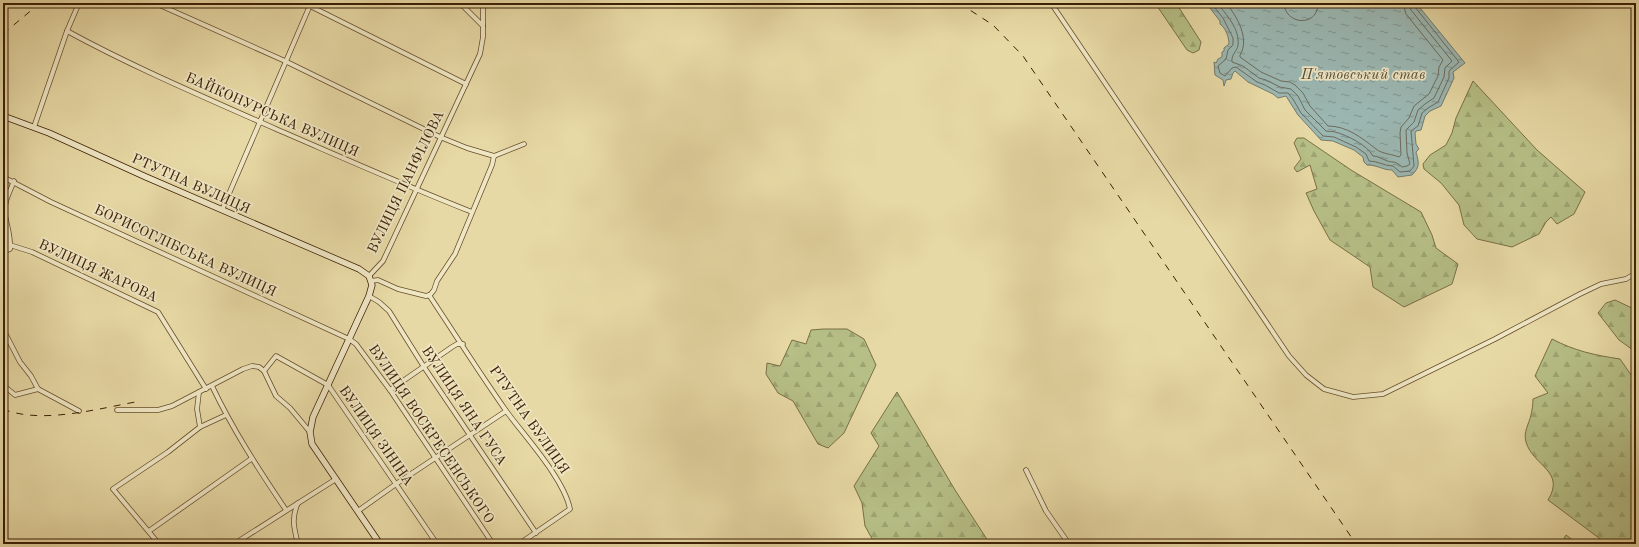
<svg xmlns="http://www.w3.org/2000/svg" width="1639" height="547" font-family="'Old Standard TT',serif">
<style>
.forest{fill:url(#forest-firs);stroke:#796f45}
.water{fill:url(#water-ripples);stroke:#757a6c}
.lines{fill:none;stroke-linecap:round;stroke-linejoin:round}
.shore{stroke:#6c6b5b;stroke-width:1}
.stream{stroke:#757a6c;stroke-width:1}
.minor-casing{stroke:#674e2c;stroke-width:5.5}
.secondary-casing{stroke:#3c1f04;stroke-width:7}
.minor{stroke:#efe6c4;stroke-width:4}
.secondary{stroke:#efe6c4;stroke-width:5.5}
.rail{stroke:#3c1f04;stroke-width:1;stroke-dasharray:7 7;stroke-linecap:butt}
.labels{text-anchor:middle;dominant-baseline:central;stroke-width:3.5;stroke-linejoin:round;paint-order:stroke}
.street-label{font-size:14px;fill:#3c1f04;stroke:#efe6c4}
.water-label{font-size:15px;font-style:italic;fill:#584d38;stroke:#efe6c4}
</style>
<defs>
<pattern id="forest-firs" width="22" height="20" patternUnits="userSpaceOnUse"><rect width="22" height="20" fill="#b6bf86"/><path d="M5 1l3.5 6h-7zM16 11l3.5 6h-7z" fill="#9da472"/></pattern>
<pattern id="water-ripples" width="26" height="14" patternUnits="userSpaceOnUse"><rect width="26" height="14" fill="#9bb7b2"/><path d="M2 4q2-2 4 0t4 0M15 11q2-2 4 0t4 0" fill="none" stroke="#80948f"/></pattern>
</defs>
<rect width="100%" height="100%" fill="#e7d9a5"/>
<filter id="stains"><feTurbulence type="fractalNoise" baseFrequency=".005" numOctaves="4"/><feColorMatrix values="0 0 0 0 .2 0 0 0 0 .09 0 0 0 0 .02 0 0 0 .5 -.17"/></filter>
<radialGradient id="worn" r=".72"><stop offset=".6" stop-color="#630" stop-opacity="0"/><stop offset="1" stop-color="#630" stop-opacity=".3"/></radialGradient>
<g class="forest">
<polygon points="1155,3 1176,3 1201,42 1199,50 1193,53 1187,50"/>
<polygon points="1473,81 1537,150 1585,192 1574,214 1557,224 1551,217 1546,222 1539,234 1512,247 1477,239 1464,225 1459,205 1441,183 1424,169 1423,164 1430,155 1446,145 1452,133 1456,118"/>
<polygon points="1297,138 1304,138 1351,170 1421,212 1432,235 1436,248 1458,264 1452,284 1404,307 1373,287 1370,267 1330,240 1314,211 1306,193 1317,189 1310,165 1297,172 1294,168 1301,159 1294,143"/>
<polygon points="1615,300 1636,310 1636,354 1633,350 1619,340 1598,313 1606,303"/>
<polygon points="823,329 847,329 864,339 876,365 844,433 828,448 818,444 793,401 778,393 766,374 767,363 780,366 792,340 806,344 811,330"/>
<path d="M1552,339C1575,351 1594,355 1620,359L1636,382V544H1607L1548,500C1566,471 1533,466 1526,442C1523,432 1529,424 1531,415C1532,410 1533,405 1533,399L1548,393L1535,376Z"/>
<polygon points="897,392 955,490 990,544 875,544 865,526 862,503 854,486 879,446 871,433"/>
<polygon points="1566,535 1578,544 1561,544"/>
</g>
<path class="water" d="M1206,3H1298L1301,6H1304L1303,4L1308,5L1310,3L1319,4L1320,3H1416L1465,63L1453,72L1454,78L1441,106L1430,111L1425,116L1421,130L1416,131L1415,133L1416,144L1419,149L1416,152C1419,163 1420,167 1412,175L1398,177L1392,170C1382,170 1378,165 1367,165L1364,162L1363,157L1354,150L1333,141L1321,140L1298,115L1286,96L1278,98L1273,94L1248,82L1235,71L1233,73L1231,79L1226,80L1224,86L1223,80L1215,75L1214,62L1216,63L1218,59L1222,57V52L1224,51V48L1229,44C1229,38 1226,28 1220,24V21Z"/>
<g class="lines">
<g class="shore">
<path d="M1211,3L1223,18L1233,38V45L1228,50L1226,59L1218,66L1220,73L1225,76L1232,68L1236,67L1257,82L1265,85L1279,93H1288L1293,99L1301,113L1323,136L1334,137L1356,147L1366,154L1369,161C1378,161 1384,166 1393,166L1400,172L1410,171L1414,166L1411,131L1418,126L1422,113L1428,108L1438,102L1449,78V71L1459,62L1415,7L1414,3"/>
<path d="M1217,3C1226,14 1240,29 1238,45C1237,52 1231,54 1232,62L1243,66L1259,78L1266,80L1280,87L1291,89L1298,96L1305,110L1326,131C1329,132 1332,131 1335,132C1347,135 1367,145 1373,156C1378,156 1380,158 1385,160C1393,164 1393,159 1402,167L1407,166L1410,164L1407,153L1406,130L1414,122L1418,110L1425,104L1434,98L1444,77L1445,68L1452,61L1411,10L1409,3"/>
<path d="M1226,3C1237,16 1250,39 1240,55V57L1261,72L1281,81L1290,82L1295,85L1303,93L1310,106L1328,126C1347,126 1362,138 1376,149C1382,154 1392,154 1399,157L1401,155L1400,133L1401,127L1409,118L1414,106L1429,94L1438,76L1439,67L1443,60L1406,14L1403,3"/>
<path d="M1284,3C1285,26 1319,27 1318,3"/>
</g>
<polyline class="stream" points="1596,3 1607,3"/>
<defs>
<g id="minor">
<polyline points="155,3 285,61 440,137 467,148 494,156"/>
<polyline points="304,3 466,84"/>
<polyline points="456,3 463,6 483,26"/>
<polyline points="1051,3 1289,356 1306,375 1324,389 1353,397 1383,394 1495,339 1580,294 1601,284 1626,279 1636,273"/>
<path d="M67,31C135,68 206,98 276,129C341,157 406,186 472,212"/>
<polyline points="34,127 67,31 79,3"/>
<polyline points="494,156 524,144"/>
<polyline points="3,177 51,202 349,339 356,344 390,390 493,544"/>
<polyline points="222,210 311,3"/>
<polyline points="10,245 32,252 158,312 206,389"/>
<path d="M3,252L10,249C11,236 7,226 5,215C3,204 10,191 14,181"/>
<polyline points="369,276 383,261 480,54 483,37 483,3"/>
<polyline points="371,281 378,280 398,289 426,296 430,295 434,290 437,281 455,254 492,165 494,156"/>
<path d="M429,295C455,334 480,374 507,412C526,438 564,479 570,509L519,544"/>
<polyline points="369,296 379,302 389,311 424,367 536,533"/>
<polyline points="3,329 20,362 31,376 38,389"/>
<polyline points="264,371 276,356 328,385 437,544"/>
<polyline points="3,385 15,395 38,389 79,411"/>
<path d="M212,386C233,430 259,470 286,510"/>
<polyline points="390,390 452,347 457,344 463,344"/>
<polyline points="199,392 197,409 200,427"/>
<polyline points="117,410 158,410 172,406 243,369 252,366 259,367 264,371 276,396 290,408 310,432"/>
<polyline points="1026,470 1046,511 1069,544"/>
<path d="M298,503C291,518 294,528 298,544"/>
<polyline points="358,511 396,484 506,411"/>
<polyline points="149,531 251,459"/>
<polyline points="159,544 113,489 168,452 200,427 226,415"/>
<polyline points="234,544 336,479"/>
</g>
<polyline id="secondary" points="3,116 49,133 146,177 359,269 369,276 372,285 369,296 313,417 310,432 312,444 380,544"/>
</defs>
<use href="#minor" class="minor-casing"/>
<use href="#secondary" class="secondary-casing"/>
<use href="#minor" class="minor"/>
<use href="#secondary" class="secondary"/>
<g class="rail">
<polyline points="959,3 993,25 1023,56 1356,544"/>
<polyline points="3,5 4,3"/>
<polyline points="3,34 40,3"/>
<path d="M3,409C42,425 100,408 141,401"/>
</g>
</g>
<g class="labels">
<g class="street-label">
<text transform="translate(272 115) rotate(24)">БАЙКОНУРСЬКА ВУЛИЦЯ</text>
<text transform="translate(406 182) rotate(-64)">ВУЛИЦЯ ПАНФІЛОВА</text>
<text transform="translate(191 184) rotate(24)">РТУТНА ВУЛИЦЯ</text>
<text transform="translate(185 251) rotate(25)">БОРИСОГЛІБСЬКА ВУЛИЦЯ</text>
<text transform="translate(98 271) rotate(25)">ВУЛИЦЯ ЖАРОВА</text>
<text transform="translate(464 406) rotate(56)">ВУЛИЦЯ ЯНА ГУСА</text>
<text transform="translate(529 420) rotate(55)">РТУТНА ВУЛИЦЯ</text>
<text transform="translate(431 434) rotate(56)">ВУЛИЦЯ ВОСКРЕСЕНСЬКОГО</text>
<text transform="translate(376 436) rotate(55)">ВУЛИЦЯ ЗІНІНА</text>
</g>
<g class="water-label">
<text x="1363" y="75">П'ятовський став</text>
</g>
</g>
<rect width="1639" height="547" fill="none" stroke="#e7d9a5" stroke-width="16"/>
<rect x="4" y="4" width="1631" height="539" fill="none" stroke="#3c1f04" stroke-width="2"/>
<rect x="8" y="8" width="1623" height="531" fill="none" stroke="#3c1f04"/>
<rect width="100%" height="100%" filter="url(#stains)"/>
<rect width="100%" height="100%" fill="url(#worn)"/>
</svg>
